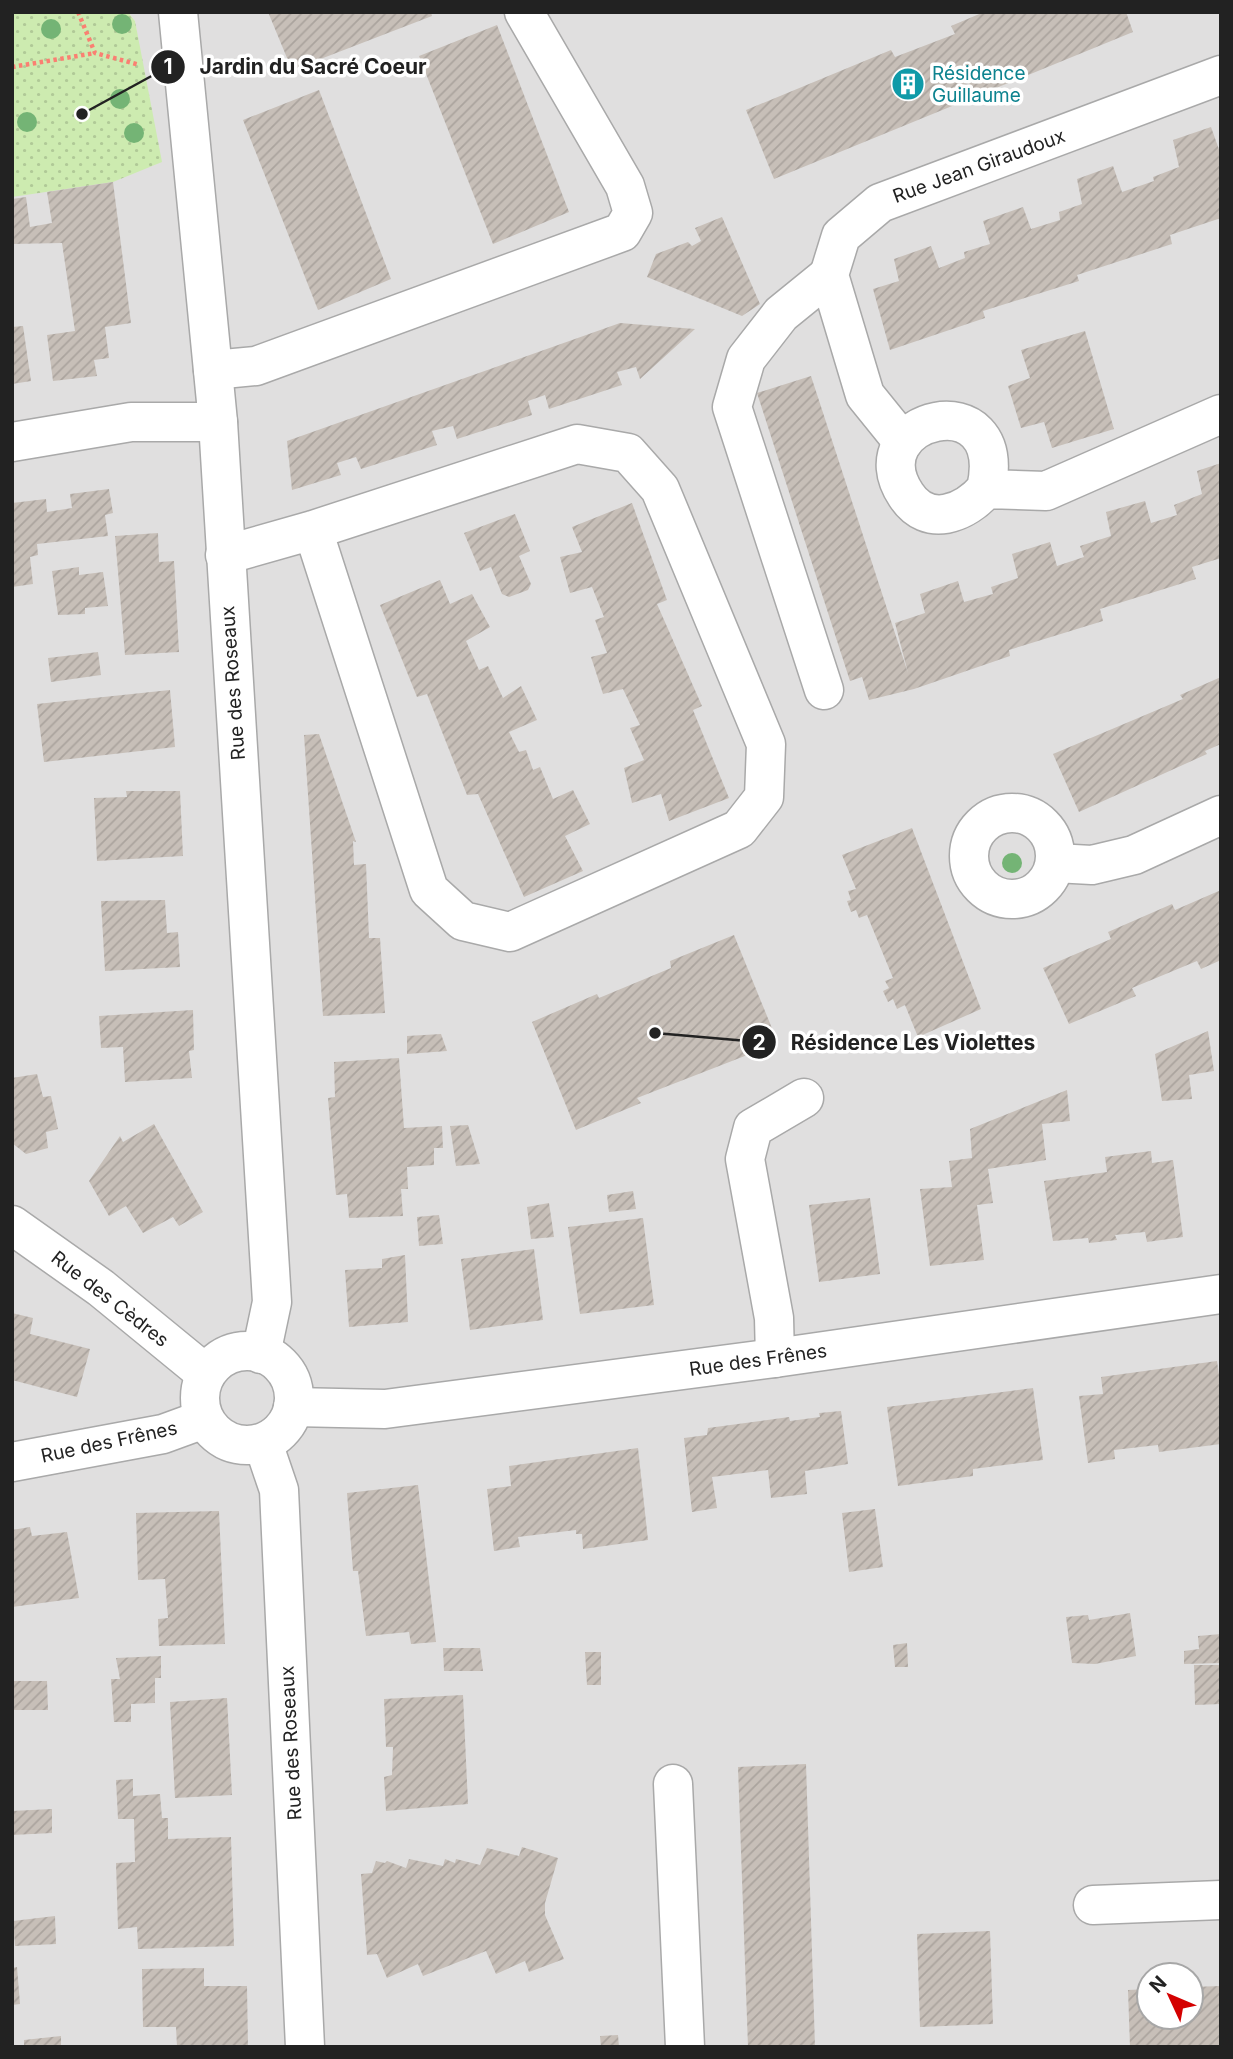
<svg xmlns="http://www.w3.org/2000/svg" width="1233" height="2059" font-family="Inter,sans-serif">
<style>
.residential{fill:#e0dfdf;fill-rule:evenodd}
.garden{fill:url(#garden-dots)}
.building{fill:url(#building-hatch)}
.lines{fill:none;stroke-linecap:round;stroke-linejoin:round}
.minor-casing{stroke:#a9a9a9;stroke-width:41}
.path{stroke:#fa8072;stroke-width:4.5;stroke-dasharray:3.5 3.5;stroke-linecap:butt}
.minor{stroke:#fff;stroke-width:38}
.tree{fill:#74b475}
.labels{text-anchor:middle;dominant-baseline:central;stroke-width:7;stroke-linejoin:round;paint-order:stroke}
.culture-label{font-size:19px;fill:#0d838f;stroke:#fff;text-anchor:start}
.street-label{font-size:19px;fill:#222;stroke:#fff}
.leader{fill:none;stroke:#222;stroke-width:2.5}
.callout-dot{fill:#222;stroke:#fff;stroke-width:2.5}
.mark-label{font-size:21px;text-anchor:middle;font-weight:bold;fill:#fff}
.callout-label{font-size:21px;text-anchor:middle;font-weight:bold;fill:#222;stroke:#fff;stroke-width:7;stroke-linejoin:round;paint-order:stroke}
</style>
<defs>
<pattern id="garden-dots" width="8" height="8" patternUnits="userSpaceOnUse" patternTransform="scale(1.75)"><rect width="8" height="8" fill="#cdebb0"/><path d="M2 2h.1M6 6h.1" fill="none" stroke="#b0c997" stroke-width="1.8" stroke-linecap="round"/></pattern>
<pattern id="building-hatch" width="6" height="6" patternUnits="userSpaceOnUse" patternTransform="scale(1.75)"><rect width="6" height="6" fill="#c7bfb8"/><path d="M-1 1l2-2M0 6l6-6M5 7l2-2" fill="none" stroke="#aba49e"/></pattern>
</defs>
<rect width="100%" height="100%" fill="#f2efe9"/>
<path class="residential" d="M128,12H1221V2047H12V184L142,65L135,21ZM1149,1975H1191V2017H1149Z"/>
<polygon class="garden" points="12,12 128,12 135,21 162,162 113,182 12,197"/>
<g class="building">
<polygon points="268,12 431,12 432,16 292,70"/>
<polygon points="984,12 1126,12 1133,32 774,179 746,110 891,50 895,57 955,34 951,26"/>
<polygon points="497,25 569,212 493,244 419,56"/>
<polygon points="319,90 391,279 318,310 243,120"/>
<polygon points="1211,127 1221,155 1221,218 1170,235 1172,244 1077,275 1079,281 983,311 985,318 890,350 873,289 899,281 894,259 931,246 939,268 965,258 964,252 990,244 983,221 1023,207 1031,229 1060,220 1059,212 1082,204 1077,179 1113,166 1122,192 1154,181 1153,177 1179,167 1173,140"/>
<polygon points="113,182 131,323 105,327 109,358 94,360 97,376 53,381 47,335 75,331 62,243 12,244 12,199 26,197 30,227 52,223 47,192"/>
<polygon points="722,217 760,304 742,316 647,277 656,254 688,242 692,246 701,241 695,228"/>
<polygon points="620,323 695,329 640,379 636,367 617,372 622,385 549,409 545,395 528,401 532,415 457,439 453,426 432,431 437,445 361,469 356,457 337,463 341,475 292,490 287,441"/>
<polygon points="23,326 31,381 12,384 12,327"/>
<polygon points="1085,331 1114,429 1052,448 1044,422 1021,428 1008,386 1030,378 1021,350"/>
<polygon points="811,376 908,673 895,623 925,613 920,594 958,581 964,602 993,594 991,587 1018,578 1012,554 1050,542 1057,566 1084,557 1080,546 1111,536 1106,512 1145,501 1151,523 1177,515 1174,505 1202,494 1197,471 1221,463 1221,558 1192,567 1196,579 1100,609 1103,621 1009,650 1010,656 914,689 869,700 862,677 850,681 757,393"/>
<polygon points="109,489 113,513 105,515 108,536 37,544 38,555 30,557 33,584 12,587 12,503 46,499 47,512 72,508 70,494"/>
<polygon points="632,503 667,600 657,604 702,706 693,710 729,798 669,821 661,794 632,803 624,768 644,760 630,728 640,725 623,689 603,694 591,657 607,653 595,620 604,617 592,587 570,593 560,557 582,552 572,527"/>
<polygon points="515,514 530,551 519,556 531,584 528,590 509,597 502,594 491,567 480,571 464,533"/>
<polygon points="158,533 159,562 174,561 179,652 125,655 115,536"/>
<polygon points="79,567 79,575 103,572 108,606 85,608 85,614 58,615 52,571"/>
<polygon points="440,580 450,604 472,594 490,627 466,641 479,670 488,666 503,698 521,686 537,720 509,732 519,752 526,750 533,770 540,767 553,799 573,790 590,824 565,836 583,871 524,897 478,794 467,795 427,694 417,697 380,605"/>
<polygon points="98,652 101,675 51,682 48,658"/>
<polygon points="1221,677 1221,744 1205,751 1207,754 1079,812 1053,754 1183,699 1180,695"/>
<polygon points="170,690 175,747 44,762 37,704"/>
<polygon points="319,734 356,842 353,841 354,865 366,864 369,938 380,938 385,1013 323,1016 304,735"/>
<polygon points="126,791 180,791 183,856 97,861 94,798 127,797"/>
<polygon points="912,828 981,1009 918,1037 905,1005 897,1009 893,999 888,1002 883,991 889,988 885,981 893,978 867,915 859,918 856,910 851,912 847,901 851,900 848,891 856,889 842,855"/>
<polygon points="1221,890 1221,960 1201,969 1197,961 1132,988 1136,996 1069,1024 1043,968 1111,939 1108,932 1172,904 1175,910"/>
<polygon points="165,900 167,933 178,932 180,967 105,971 101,901"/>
<polygon points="734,935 778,1043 637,1098 641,1103 576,1130 532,1022 597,994 599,998 671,968 670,961"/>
<polygon points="193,1010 194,1050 189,1051 192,1078 125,1082 123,1047 101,1048 99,1016"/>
<polygon points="1208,1031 1214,1071 1189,1075 1192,1099 1162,1101 1155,1054"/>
<polygon points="441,1034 447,1051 407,1054 407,1036"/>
<polygon points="399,1058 404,1128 442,1126 443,1148 434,1148 434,1165 407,1167 408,1189 401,1189 403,1216 349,1218 347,1194 336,1195 328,1098 335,1097 334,1062"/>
<polygon points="37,1074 43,1097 51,1096 58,1129 46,1132 48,1148 26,1154 12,1143 12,1078"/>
<polygon points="1067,1090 1070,1121 1042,1124 1046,1160 988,1169 993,1203 977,1205 984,1260 930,1266 920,1189 952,1187 949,1161 972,1158 970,1129"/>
<polygon points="154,1124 203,1212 179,1226 173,1217 143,1233 126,1206 109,1216 89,1181 120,1136 123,1142"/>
<polygon points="468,1125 480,1164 456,1166 450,1126"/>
<polygon points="1151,1151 1152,1163 1173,1160 1183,1237 1147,1242 1145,1232 1115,1235 1117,1240 1089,1243 1088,1238 1053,1241 1044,1181 1107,1172 1105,1157"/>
<polygon points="633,1191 636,1209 609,1212 607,1195"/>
<polygon points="870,1198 880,1274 819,1282 809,1205"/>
<polygon points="549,1203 554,1237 531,1239 527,1207"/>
<polygon points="439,1215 443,1244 419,1246 417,1217"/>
<polygon points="643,1218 654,1305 580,1314 568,1227"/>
<polygon points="534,1249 543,1320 470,1330 461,1259"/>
<polygon points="405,1255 408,1322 349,1327 345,1270 382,1268 382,1259"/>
<polygon points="12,1313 33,1318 30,1334 90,1349 77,1397 12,1380"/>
<polygon points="1217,1361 1221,1389 1221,1444 1159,1452 1158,1445 1114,1450 1115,1459 1088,1463 1079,1396 1103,1394 1101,1377"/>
<polygon points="1033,1388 1043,1460 973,1469 973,1476 898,1486 887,1407"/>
<polygon points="841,1411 848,1464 805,1471 807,1494 771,1498 768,1470 712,1477 717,1508 692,1512 684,1438 707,1435 708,1428 789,1417 790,1421 820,1417 819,1413"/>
<polygon points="638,1448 648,1540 583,1549 582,1534 576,1534 576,1530 518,1537 520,1547 494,1551 487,1489 511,1486 509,1466"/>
<polygon points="418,1485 436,1642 411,1644 409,1632 366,1636 358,1571 353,1571 347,1493"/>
<polygon points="875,1509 883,1567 849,1572 842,1513"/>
<polygon points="219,1511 225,1644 159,1646 158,1619 168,1618 165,1579 138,1580 136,1513"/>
<polygon points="30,1527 32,1536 67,1532 79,1598 12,1607 12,1530"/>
<polygon points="1130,1613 1136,1656 1095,1664 1072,1663 1066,1617 1088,1615 1089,1620"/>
<polygon points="1221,1634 1221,1663 1184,1664 1184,1651 1199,1649 1198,1636"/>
<polygon points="907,1643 908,1667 895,1667 893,1645"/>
<polygon points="443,1648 480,1648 483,1671 444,1671"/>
<polygon points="585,1652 601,1652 601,1685 587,1685"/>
<polygon points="161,1656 161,1678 155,1678 155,1703 131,1704 131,1722 114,1722 111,1679 120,1679 116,1658"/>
<polygon points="1194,1665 1221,1665 1221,1704 1195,1705"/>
<polygon points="12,1681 47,1681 48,1710 12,1710"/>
<polygon points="463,1695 468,1804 386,1811 384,1777 392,1775 393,1747 386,1747 384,1699"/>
<polygon points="227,1698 232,1795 175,1798 170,1702"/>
<polygon points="806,1764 815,2047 748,2047 738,1767"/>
<polygon points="133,1779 133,1796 160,1794 162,1818 168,1818 168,1839 231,1837 234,1946 138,1949 137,1927 118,1929 116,1863 135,1862 134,1819 118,1819 116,1780"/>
<polygon points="52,1809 52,1833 12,1835 12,1811"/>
<polygon points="522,1847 558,1858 545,1903 545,1915 564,1959 529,1972 525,1961 496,1974 486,1951 423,1976 418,1964 387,1978 377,1954 367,1955 361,1874 372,1873 376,1861 385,1863 387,1861 406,1868 409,1859 443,1866 445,1859 455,1863 456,1859 480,1865 487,1848 519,1856"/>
<polygon points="55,1916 56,1944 15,1946 13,1921"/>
<polygon points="990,1931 993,2024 920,2027 917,1934"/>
<polygon points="17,1967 20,2004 12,2005 12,1968"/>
<polygon points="204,1968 204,1986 247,1986 248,2047 177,2047 176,2027 143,2027 142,1969"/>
<polygon points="1221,1986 1221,2047 1130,2047 1128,1990 1149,1989 1149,2017 1191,2017 1191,1987"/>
<polygon points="618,2035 619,2047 601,2047 600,2036"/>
<polygon points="61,2036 61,2047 24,2047 24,2040"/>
</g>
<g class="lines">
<defs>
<g id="minor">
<polyline points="178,12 218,422 272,1302 261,1354"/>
<polyline points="213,370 256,366 622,232 633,213 625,186 524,12"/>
<polyline points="12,442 131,422 218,422"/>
<polyline points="903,442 865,395 829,275 841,236 880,203 1221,75"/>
<path d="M986,489C1011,379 855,418 906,495C928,529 965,513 986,489L1046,491L1221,414"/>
<polyline points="225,555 313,530 577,444 628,453 660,489 766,744 764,797 739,829 510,932 463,921 429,890 313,530"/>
<polyline points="824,690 732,407 746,359 781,314 829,275"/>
<circle cx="1012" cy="856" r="43"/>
<polyline points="1055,863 1092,865 1134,855 1221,815"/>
<polyline points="12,1225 101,1288 206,1374"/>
<circle cx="247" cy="1398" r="47"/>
<polyline points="775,1358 774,1318 745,1159 753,1128 804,1098"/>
<polyline points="293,1407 385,1409 775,1358 1221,1294"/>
<polyline points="263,1443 279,1490 305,2047"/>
<polyline points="12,1462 163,1434 204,1419"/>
<polyline points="673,1784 685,2047"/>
<polyline points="1093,1905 1221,1900"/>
</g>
</defs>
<use href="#minor" class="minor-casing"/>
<g class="path">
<polyline points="78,12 95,53 140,65"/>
<polyline points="12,67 95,53"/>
</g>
<use href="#minor" class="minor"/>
</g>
<g class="tree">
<circle cx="122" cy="24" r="10"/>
<circle cx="51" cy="29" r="10"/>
<circle cx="120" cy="99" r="10"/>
<circle cx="27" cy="122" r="10"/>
<circle cx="134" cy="133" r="10"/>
<circle cx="1012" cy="863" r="10"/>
</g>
<defs>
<symbol id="building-disc" viewBox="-11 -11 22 22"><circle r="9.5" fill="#0f9aa8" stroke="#fff"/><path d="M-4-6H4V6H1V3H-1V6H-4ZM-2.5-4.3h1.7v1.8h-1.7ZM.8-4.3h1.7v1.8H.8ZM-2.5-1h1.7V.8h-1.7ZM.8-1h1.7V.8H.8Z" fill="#fff"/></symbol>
</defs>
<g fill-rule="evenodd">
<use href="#building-disc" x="889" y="65" width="38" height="38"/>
</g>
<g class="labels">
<g class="culture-label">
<text x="932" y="73">Résidence<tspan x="932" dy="22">Guillaume</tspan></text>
</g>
<g class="street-label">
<text transform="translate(979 166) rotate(-20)">Rue Jean Giraudoux</text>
<text transform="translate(233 683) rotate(-94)">Rue des Roseaux</text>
<text transform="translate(110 1299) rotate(38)">Rue des Cèdres</text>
<text transform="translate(758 1360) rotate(-8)">Rue des Frênes</text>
<text transform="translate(109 1442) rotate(-12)">Rue des Frênes</text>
<text transform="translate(291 1743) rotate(-93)">Rue des Roseaux</text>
</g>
</g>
<path class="leader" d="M82 114L168 67M655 1033L759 1042"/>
<g class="callout-dot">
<circle cx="82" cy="114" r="7"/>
<circle cx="655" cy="1033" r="7"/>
<circle cx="168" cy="67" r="18"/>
<circle cx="759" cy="1042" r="18"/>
</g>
<g class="mark-label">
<text x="168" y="74">1</text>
<text x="759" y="1050">2</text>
</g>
<g class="callout-label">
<text x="313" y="74">Jardin du Sacré Coeur</text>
<text x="913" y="1050">Résidence Les Violettes</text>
</g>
<rect width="1233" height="2059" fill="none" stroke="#222222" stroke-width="28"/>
<g transform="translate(1170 1996) rotate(314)"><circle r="33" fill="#ffffff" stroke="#a7a7a7" stroke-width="2"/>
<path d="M0-5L12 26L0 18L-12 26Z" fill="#d40000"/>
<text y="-10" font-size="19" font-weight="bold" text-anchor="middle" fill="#222222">N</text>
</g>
</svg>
